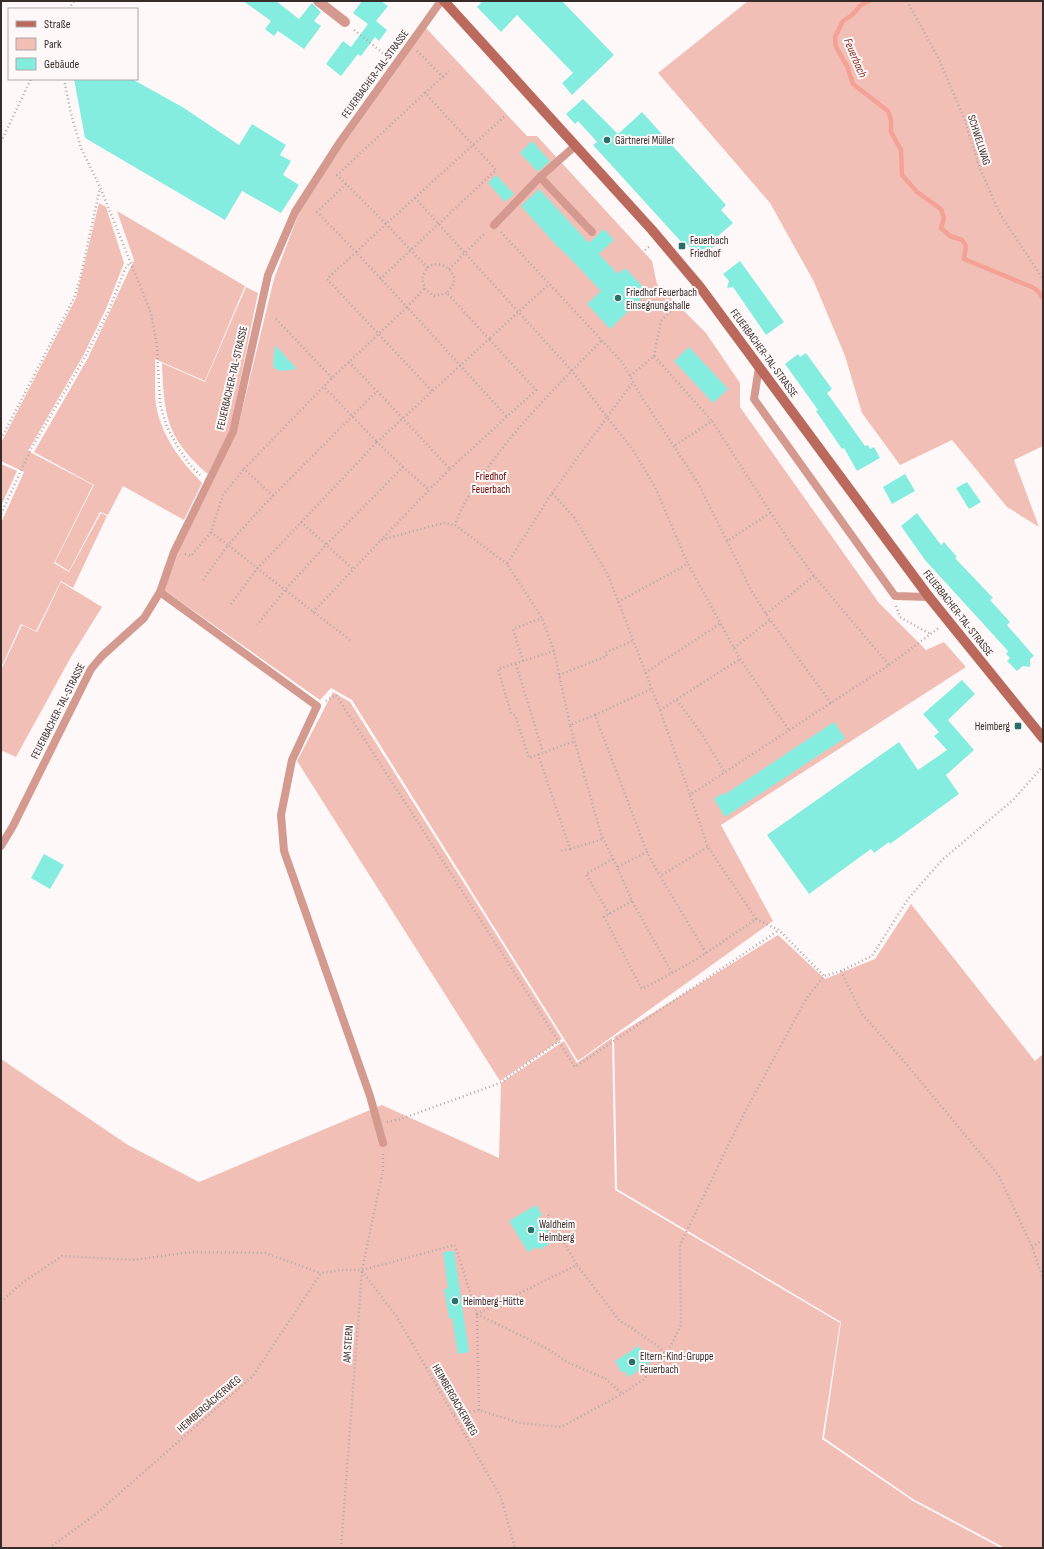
<svg xmlns="http://www.w3.org/2000/svg" width="1044" height="1549" font-family="'Sofia Sans Condensed',sans-serif">
<style>
.green{fill:#f2bfb6}
.lines{fill:none;stroke-linecap:round;stroke-linejoin:round}
.stream{stroke:#f3a295;stroke-width:4.5}
.building{fill:#85ede0}
.path{stroke:#b0a9a7;stroke-width:2.5;stroke-dasharray:1 3;stroke-linecap:butt}
.service{stroke:#d49a90;stroke-width:8}
.minor{stroke:#d49a90;stroke-width:10}
.secondary{stroke:#bc695d;stroke-width:10}
.poi-dot{fill:#277068;stroke:#fef9f8;stroke-width:1.5}
.labels{text-anchor:middle;dominant-baseline:central;stroke-width:4;stroke-linejoin:round;paint-order:stroke}
.street-label{font-size:11px;fill:#362c2a;stroke:#fef9f8}
.poi-label{font-size:11px;fill:#362c2a;stroke:#fef9f8;text-anchor:start}
.park-label{font-size:11px;fill:#650201;stroke:#fef9f8}
.water-label{font-size:12px;font-style:italic;fill:#892c22;stroke:#fef9f8}
</style>
<rect width="100%" height="100%" fill="#fef9f8"/>
<g class="green">
<polygon points="748,1 1043,1 1043,446 1014,460 1039,527 1007,507 952,440 900,465 862,413 845,356 814,282 770,203 658,73"/>
<polygon points="426,28 527,136 537,136 652,261 657,284 706,333 740,383 740,407 879,603 926,650 944,642 966,667 721,825 773,921 578,1061 352,700 331,688 320,700 164,590 180,548 236,435 274,279 306,194"/>
<polygon points="99,203 106,207 124,263 106,309 83,356 28,451 93,485 54,563 69,572 101,513 107,516 73,588 61,581 36,631 21,624 1,668 1,523 24,472 1,461 1,443 76,298"/>
<path d="M117,211L245,286L205,381L155,359C156,374 154,390 156,405C161,436 181,461 202,483L184,520L123,486L108,515L100,512L69,571L55,562L94,485L34,452L88,358L134,260Z"/>
<path d="M246,287L258,293L230,431L208,474C166,438 164,415 162,363L205,382Z"/>
<polygon points="1,464 17,471 1,506"/>
<polygon points="61,582 102,607 71,657 16,757 3,751 1,754 1,670 22,625 37,632"/>
<polygon points="333,692 350,702 562,1039 500,1081 297,761"/>
<polygon points="911,904 1035,1061 1043,1054 1043,1548 1005,1548 913,1499 824,1438 841,1322 617,1189 614,1037 778,935 825,979 875,959"/>
<polygon points="612,1038 615,1190 840,1323 822,1439 913,1501 1001,1548 1,1548 1,1059 128,1145 199,1182 382,1105 499,1158 501,1083 564,1041 577,1063"/>
</g>
<g class="lines">
<polyline class="stream" points="869,1 861,5 852,15 843,21 835,37 836,47 847,66 853,84 888,111 891,120 891,132 901,150 902,175 917,192 941,209 944,218 941,228 950,236 962,240 966,246 964,259 1032,287 1039,292 1043,298"/>
</g>
<g class="building">
<polygon points="243,1 276,1 299,19 312,3 321,12 314,21 321,26 304,49 278,31 274,36 265,29 271,21"/>
<polygon points="362,1 381,1 388,6 376,21 387,30 379,41 375,37 361,56 358,54 341,76 326,64 343,41 351,47 368,24 353,13"/>
<polygon points="483,1 562,1 614,55 572,95 562,83 573,73 517,15 501,32 477,7"/>
<polygon points="74,79 132,79 184,108 239,145 252,124 286,145 280,155 291,161 283,175 299,185 281,213 242,191 225,220 85,138"/>
<polygon points="583,99 618,134 642,112 726,205 721,210 733,223 718,236 721,239 701,259 687,244 685,246 593,145 597,142 578,121 575,124 566,114"/>
<polygon points="532,141 550,161 538,172 520,153"/>
<polygon points="496,175 514,194 505,202 488,183"/>
<polygon points="539,189 589,243 604,229 614,240 599,254 618,274 625,268 648,292 610,329 587,304 601,291 567,255 557,246 521,206"/>
<polygon points="740,261 784,322 766,335 733,287 727,288 729,281 723,274"/>
<polygon points="275,345 297,369 280,371 274,368 273,364"/>
<polygon points="689,347 728,389 713,403 674,361"/>
<polygon points="806,353 832,389 827,393 843,415 865,446 868,445 870,449 874,447 880,458 857,471 844,448 842,449 831,433 816,411 818,410 785,364 798,354 800,357"/>
<polygon points="905,474 915,491 892,504 883,487"/>
<polygon points="967,482 981,502 969,509 956,488"/>
<polygon points="917,513 941,545 944,542 957,557 955,558 993,598 990,600 1010,622 1007,625 1034,656 1030,659 1030,667 1023,666 1017,671 1007,661 1010,658 1006,654 1008,651 925,560 901,526"/>
<polygon points="962,680 975,694 948,720 974,750 946,775 959,794 890,844 889,842 874,853 871,849 809,894 767,835 899,742 918,770 947,750 934,736 939,732 923,714"/>
<polygon points="834,722 845,738 725,817 714,799 723,793 724,795"/>
<polygon points="44,854 64,865 50,889 31,878"/>
<polygon points="536,1205 542,1215 539,1217 554,1241 539,1250 537,1247 528,1252 509,1221"/>
<polygon points="454,1251 469,1352 458,1354 452,1318 449,1318 444,1289 448,1288 443,1252"/>
<polygon points="639,1346 650,1363 628,1377 625,1371 622,1373 615,1361"/>
</g>
<g class="lines">
<g class="path">
<polyline points="907,1 938,57 964,118 979,166 1000,214 1043,279"/>
<polyline points="69,9 74,1"/>
<polyline points="354,30 389,58"/>
<polyline points="417,51 443,77"/>
<polyline points="64,79 71,114 81,148 100,187 151,313 157,346 160,404 167,427 179,449 190,465 200,475"/>
<polyline points="425,93 337,175 386,224 505,116"/>
<polyline points="1,142 31,79"/>
<polyline points="346,184 317,212 356,252 327,279 432,391"/>
<polyline points="415,198 572,371 607,417 633,382"/>
<polyline points="501,232 622,362 641,396 698,483 727,541 770,513"/>
<polyline points="645,250 651,245"/>
<polyline points="449,269 486,232"/>
<polyline points="380,279 496,170 425,93 449,71"/>
<polyline points="424,289 407,307 356,252 386,224 428,268"/>
<polyline points="276,319 332,378"/>
<polyline points="654,356 661,321 681,300"/>
<polyline points="349,362 377,391"/>
<polyline points="630,376 654,356 712,421"/>
<polyline points="1,439 74,298 80,279 100,188"/>
<path d="M403,467L377,442L489,339L447,293C449,290 453,286 454,282C456,269 437,258 427,268C425,271 423,276 422,279L425,289L434,296L447,293"/>
<polyline points="450,469 536,390 489,339 549,284"/>
<polyline points="552,493 607,417 633,450 655,487 688,564"/>
<polyline points="273,496 244,469 332,378 407,307 507,417"/>
<polyline points="1,514 31,449 85,357 109,310 125,269 130,263"/>
<polyline points="301,522 353,569"/>
<polyline points="211,532 228,545 264,505 377,391 450,469 429,490"/>
<polyline points="727,541 751,590 766,614 831,703"/>
<polyline points="185,554 191,556 211,532 223,495 244,469"/>
<path d="M507,564L455,525C462,505 473,489 485,472C518,424 560,383 601,341"/>
<polyline points="203,580 228,545 285,590 257,625"/>
<polyline points="618,602 688,564 740,659 789,730"/>
<polyline points="231,604 257,569 377,442 324,387"/>
<polyline points="896,606 900,617 930,634"/>
<polyline points="313,612 381,540 443,523 455,525"/>
<polyline points="766,614 814,576"/>
<polyline points="350,640 285,590 326,545 403,467 429,490 381,540"/>
<polyline points="734,648 770,620"/>
<polyline points="554,651 498,669 511,713 515,715 529,758 575,741"/>
<polyline points="523,661 513,629 542,618"/>
<polyline points="516,664 543,752"/>
<polyline points="889,665 940,627"/>
<polyline points="645,673 721,623"/>
<polyline points="559,675 607,656 605,653 632,641"/>
<polyline points="677,700 701,733 725,773"/>
<polyline points="326,701 336,695 575,1067 779,930"/>
<polyline points="660,710 740,659"/>
<polyline points="595,715 651,689"/>
<polyline points="570,725 554,651 542,618 507,564 552,493 574,517 608,575 660,710 690,795"/>
<polyline points="538,754 570,849 559,851"/>
<polyline points="570,849 603,839"/>
<polyline points="617,867 601,834 570,725 595,715 647,852"/>
<polyline points="632,901 604,917 642,989 672,973 632,901 617,867 647,852 660,876"/>
<polyline points="609,914 586,874 613,859"/>
<polyline points="756,919 779,930 824,976"/>
<polyline points="706,953 660,876 708,847"/>
<polyline points="841,971 862,1014 903,1060 999,1176 1032,1247 1043,1279"/>
<polyline points="672,973 697,959 756,919 708,847 690,795 889,665 814,576 791,544 712,421 674,446"/>
<polyline points="387,1122 401,1119 500,1083 559,1041"/>
<polyline points="548,1215 577,1265"/>
<polyline points="1032,1247 1043,1240"/>
<polyline points="362,1271 397,1317 501,1497 515,1548"/>
<polyline points="1,1302 22,1283 62,1256 133,1260 192,1252 265,1253 321,1273"/>
<polyline points="479,1410 477,1314 548,1349 569,1363 606,1379 622,1394"/>
<polyline points="454,1415 479,1410 520,1423 561,1427 622,1394 643,1380 666,1355"/>
<polyline points="49,1548 96,1514 253,1376 321,1273 341,1270 362,1270 455,1245 477,1314 577,1265 619,1320 658,1346 666,1355 681,1325 680,1245 738,1125 806,999 824,976 841,971 872,956 908,899 942,860 1013,800 1043,766"/>
<polyline points="341,1548 362,1270 383,1170 383,1152"/>
</g>
<g class="service">
<polyline points="575,146 540,177 592,232"/>
<polyline points="494,225 540,177"/>
<polyline points="759,367 754,399 895,596 929,597"/>
<polyline points="160,592 317,706 292,760 281,815 284,851 370,1096 383,1143"/>
<polyline points="1,846 13,826 91,669 102,656 144,618 160,592 174,552 233,432 268,275 295,212 340,142 441,1"/>
</g>
<polyline class="minor" points="318,1 345,22"/>
<polyline class="secondary" points="444,1 652,230 700,287 929,597 1043,738"/>
</g>
<g class="poi-dot">
<circle cx="607" cy="140" r="4"/>
<rect x="678" y="242" width="8" height="8" rx="2"/>
<circle cx="618" cy="298" r="4"/>
<rect x="1014" y="722" width="8" height="8" rx="2"/>
<circle cx="531" cy="1230" r="4"/>
<circle cx="455" cy="1301" r="4"/>
<circle cx="632" cy="1362" r="4"/>
</g>
<g class="labels">
<g class="street-label">
<text transform="translate(375 74) rotate(-54)">FEUERBACHER-TAL-STRASSE</text>
<text transform="translate(979 140) rotate(72)">SCHWELLWAG</text>
<text transform="translate(764 353) rotate(54)">FEUERBACHER-TAL-STRASSE</text>
<text transform="translate(232 378) rotate(-77)">FEUERBACHER-TAL-STRASSE</text>
<text transform="translate(958 613) rotate(52)">FEUERBACHER-TAL-STRASSE</text>
<text transform="translate(58 711) rotate(-63)">FEUERBACHER-TAL-STRASSE</text>
<text transform="translate(348 1344) rotate(-86)">AM STERN</text>
<text transform="translate(455 1400) rotate(60)">HEIMBERGACKERWEG</text>
<text transform="translate(209 1404) rotate(-41)">HEIMBERGÄCKERWEG</text>
</g>
<g class="poi-label">
<text x="615" y="140">Gärtnerei Müller</text>
<text x="690" y="240">Feuerbach<tspan x="690" dy="13">Friedhof</tspan></text>
<text x="626" y="292">Friedhof Feuerbach<tspan x="626" dy="13">Einsegnungshalle</tspan></text>
<text x="1010" y="726" text-anchor="end">Heimberg</text>
<text x="539" y="1224">Waldheim<tspan x="539" dy="13">Heimberg</tspan></text>
<text x="463" y="1301">Heimberg-Hütte</text>
<text x="640" y="1356">Eltern-Kind-Gruppe<tspan x="640" dy="13">Feuerbach</tspan></text>
</g>
<g class="park-label">
<text x="491" y="476">Friedhof<tspan x="491" dy="13">Feuerbach</tspan></text>
</g>
<g class="water-label">
<text transform="translate(855 58) rotate(67)">Feuerbach</text>
</g>
</g>
<rect width="1044" height="1549" fill="none" stroke="#362c2a" stroke-width="4"/>
<rect x="8" y="8" width="130" height="72" fill="#fef9f8" stroke="#aea7a6"/>
<rect x="16" y="21" width="20" height="6" fill="#bc695d" stroke="#aea7a6"/>
<text x="44" y="28" font-size="12" fill="#362c2a">Straße</text>
<rect x="16" y="38" width="20" height="12" fill="#f2bfb6" stroke="#aea7a6"/>
<text x="44" y="48" font-size="12" fill="#362c2a">Park</text>
<rect x="16" y="58" width="20" height="12" fill="#85ede0" stroke="#aea7a6"/>
<text x="44" y="68" font-size="12" fill="#362c2a">Gebäude</text>
</svg>
